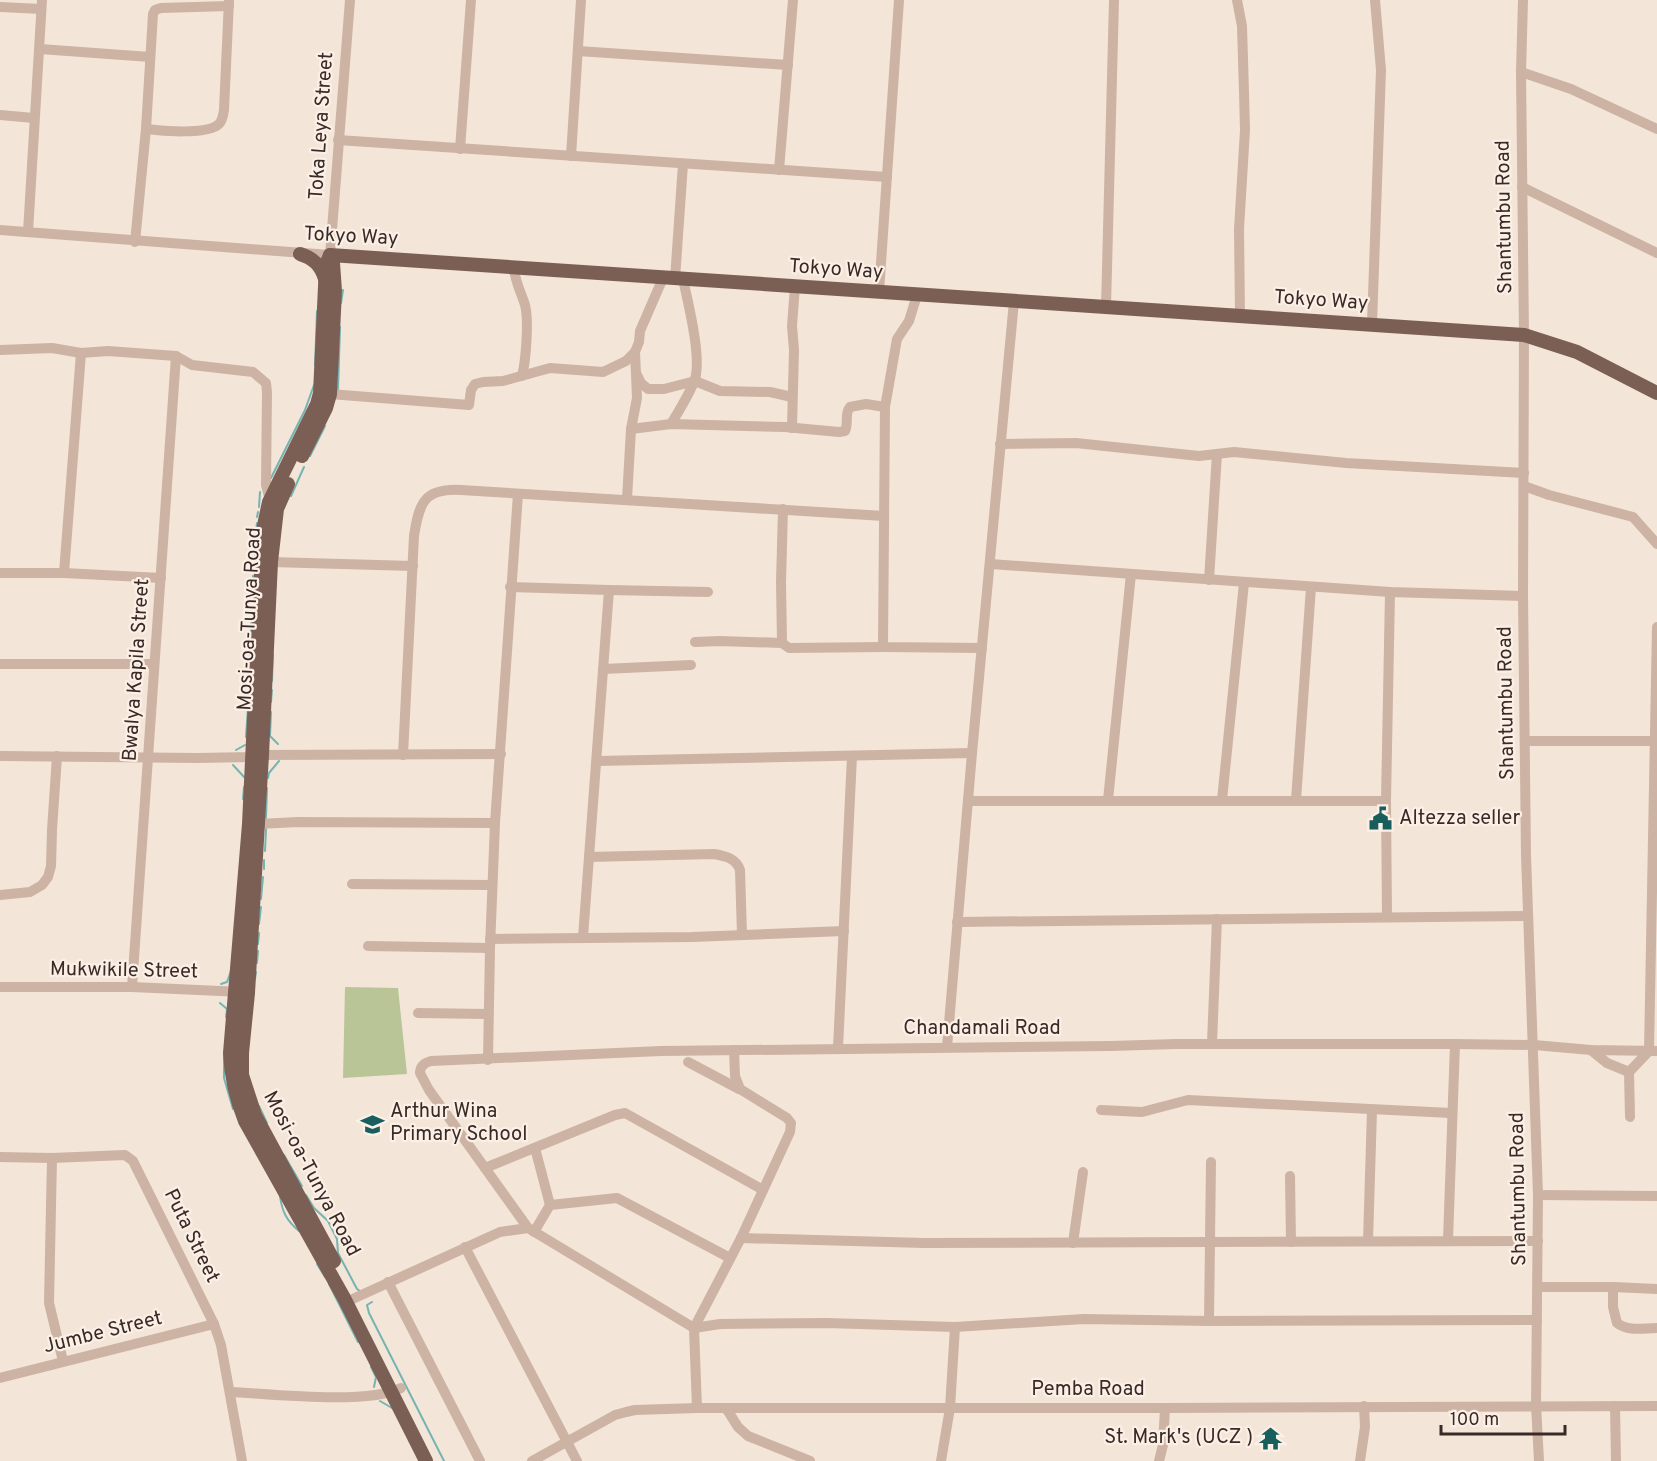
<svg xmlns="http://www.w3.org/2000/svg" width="1657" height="1461" font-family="Overpass,sans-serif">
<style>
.pitch{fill:#bac597}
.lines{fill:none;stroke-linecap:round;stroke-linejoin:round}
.stream{stroke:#75b4b1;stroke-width:2}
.minor{stroke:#cdb3a3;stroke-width:10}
.major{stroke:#7b5f55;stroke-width:14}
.labels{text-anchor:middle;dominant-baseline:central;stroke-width:4.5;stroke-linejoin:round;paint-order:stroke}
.street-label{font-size:20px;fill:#382a26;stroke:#fbefe6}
.poi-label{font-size:20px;fill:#382a26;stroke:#fbefe6;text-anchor:start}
</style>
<rect width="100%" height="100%" fill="#f4e5d9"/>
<polygon class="pitch" points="345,987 398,988 407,1074 343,1078"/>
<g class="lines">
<g class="stream">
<polyline points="341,303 343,290"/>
<polyline points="315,365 317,311"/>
<polyline points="338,390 340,327"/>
<polyline points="310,456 325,426"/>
<polyline points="271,478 305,410 314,385"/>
<polyline points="291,496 304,467"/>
<polyline points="259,507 260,492"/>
<polyline points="257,517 258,512"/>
<polyline points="256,531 257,523"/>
<polyline points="254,569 255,554"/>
<polyline points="252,594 253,576"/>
<polyline points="251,635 251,602"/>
<polyline points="272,681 273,654"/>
<polyline points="249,687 250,651"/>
<polyline points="248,700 248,694"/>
<polyline points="271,702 272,690"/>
<polyline points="271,712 270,736 278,744"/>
<polyline points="246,737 248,707"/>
<polyline points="236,750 245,745"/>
<polyline points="233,765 245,778"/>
<polyline points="268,778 269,773 279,761"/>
<polyline points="243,799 244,787"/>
<polyline points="266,818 267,788"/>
<polyline points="265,851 266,829"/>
<polyline points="264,869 264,860"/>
<polyline points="261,899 263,877"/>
<polyline points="259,924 261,907"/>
<polyline points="258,944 259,933"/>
<polyline points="257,963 258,951"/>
<polyline points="255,979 256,972"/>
<polyline points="221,984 227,982 231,971"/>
<polyline points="220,1003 227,1009 226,1017"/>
<polyline points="224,1053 224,1078 233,1109"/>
<polyline points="259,1106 267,1123"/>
<polyline points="284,1155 302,1186"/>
<polyline points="306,1195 314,1208 328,1221 337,1239 338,1253 357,1289 360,1291"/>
<path d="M280,1196C282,1212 287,1221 299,1231"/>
<polyline points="317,1264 325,1277"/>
<polyline points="329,1284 358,1342"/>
<polyline points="372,1302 367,1305 369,1313 444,1461"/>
<polyline points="371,1367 376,1377 374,1387"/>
<polyline points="380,1401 392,1408"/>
</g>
<g class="minor">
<polyline points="1237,0 1242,26 1244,92 1245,130 1239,229 1240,316"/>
<polyline points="1523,0 1521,72 1524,335 1523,596 1526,855 1538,1195 1536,1405 1539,1461"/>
<polyline points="0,7 41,9"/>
<polyline points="40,49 150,57"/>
<polyline points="578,51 788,65"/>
<polyline points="1521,72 1571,89 1657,129"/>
<polyline points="0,115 34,118"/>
<path d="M146,129C161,131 208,135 219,124C223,120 223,115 224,110L229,0"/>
<polyline points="338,140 887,177"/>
<polyline points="460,149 471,0"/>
<polyline points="571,156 581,0"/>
<polyline points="779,170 793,0"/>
<polyline points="1522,187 1657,253"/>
<polyline points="0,230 330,255 350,0"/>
<polyline points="28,232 42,0"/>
<polyline points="135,242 146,129 153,14 155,10 161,8 229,6"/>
<path d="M514,268C515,282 521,292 525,305C529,320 526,360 522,376"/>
<polyline points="675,279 683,164"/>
<polyline points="879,292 899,0"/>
<polyline points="917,295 909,321 897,339 885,407 883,647 982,648"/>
<polyline points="1106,307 1114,0"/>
<polyline points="1372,324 1381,70 1375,0"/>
<polyline points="0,350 52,348 81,353 108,351 176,356 192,365 253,372 266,383 267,392 266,485 271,504"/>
<polyline points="636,373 641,383 648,389 664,389 695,381 720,391 770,392 792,397"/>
<polyline points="330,394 469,405 471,390 475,384 483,382 503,381 550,368 603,372 626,361 635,352"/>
<path d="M671,424C679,411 688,396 694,382C703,361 688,303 683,279"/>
<polyline points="792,428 794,350 792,326 795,286"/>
<path d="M631,429L671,424L785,427L839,432L845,431C849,423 844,414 850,407L866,404L885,407"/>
<polyline points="1000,444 1076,443 1199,456 1234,452 1346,463 1524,473"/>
<polyline points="1524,486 1549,495 1633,517 1657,544"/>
<polyline points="627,499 631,429 637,398 635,352 639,342 640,331 663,278"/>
<polyline points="783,509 781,582 782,643 789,648 883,647"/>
<polyline points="271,562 413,566"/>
<polyline points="991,564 1390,592 1523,596"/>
<polyline points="0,573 64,573 161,578"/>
<polyline points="64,573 81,353"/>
<polyline points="1209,580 1217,454"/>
<polyline points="510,587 609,590 583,937"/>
<polyline points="609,590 708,592"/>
<polyline points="695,642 720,641 782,643"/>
<polyline points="0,664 154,664"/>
<polyline points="603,669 691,665"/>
<polyline points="1525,741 1655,741"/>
<path d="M403,755L414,536C419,503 424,488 461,490L884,516"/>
<polyline points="0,756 197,758 252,757 262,755 501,754"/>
<polyline points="597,761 972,753"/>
<polyline points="1108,800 1131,574"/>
<polyline points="1222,800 1244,583"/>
<polyline points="1296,800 1311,587"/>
<polyline points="968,801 1386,801"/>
<polyline points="258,824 298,822 495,823"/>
<path d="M589,857L714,854C725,856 736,858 740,870L742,935"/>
<polyline points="352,884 492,885"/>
<polyline points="0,895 30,892 42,885 48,877 51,866 52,830 57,756"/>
<polyline points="1387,917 1386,801 1390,592"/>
<polyline points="957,922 1528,916"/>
<polyline points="490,939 692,937 844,931"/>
<polyline points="368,946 490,948"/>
<polyline points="0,987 132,987 242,992"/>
<polyline points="132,987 176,356"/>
<polyline points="418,1013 488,1014"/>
<polyline points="1212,1043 1217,919"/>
<polyline points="947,1047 972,753 1014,301"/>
<polyline points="838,1048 852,756"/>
<polyline points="1591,1050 1607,1063 1629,1072"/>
<polyline points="488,1060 490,948 495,823 518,494"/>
<polyline points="688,1062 739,1089"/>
<polyline points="1101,1110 1142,1112 1188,1100 1451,1113"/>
<polyline points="1630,1117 1629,1072 1649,1051 1657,627"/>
<polyline points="535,1148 550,1205"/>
<polyline points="0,1157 52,1158 125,1155 133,1161 214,1324 221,1345 242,1461"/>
<polyline points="52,1158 49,1303 63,1361"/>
<polyline points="485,1168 615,1115 625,1113 763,1190"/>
<polyline points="1290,1176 1291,1242"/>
<polyline points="1538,1195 1657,1196"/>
<path d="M528,1228L429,1090L420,1073C420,1066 424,1063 431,1061L661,1051L1111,1046L1176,1044H1455L1534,1045L1591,1050L1657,1051"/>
<polyline points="534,1232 550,1205 617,1198 730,1258"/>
<polyline points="741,1238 924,1243 1538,1241"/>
<polyline points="1448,1240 1455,1044"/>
<polyline points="1368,1241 1372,1110"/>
<polyline points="1073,1243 1083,1172"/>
<polyline points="465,1247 577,1461"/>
<polyline points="388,1282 480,1461"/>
<polyline points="1538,1287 1613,1287 1657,1289"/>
<path d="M1613,1287V1307L1617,1323C1629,1332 1643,1328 1657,1328"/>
<polyline points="346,1302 500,1232 528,1228 694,1328 697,1408"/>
<polyline points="1209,1321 1211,1162"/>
<polyline points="694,1328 720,1324 827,1323 955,1327 1084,1319 1209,1321 1537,1320"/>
<polyline points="694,1328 741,1238 790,1132 791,1123 787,1118 740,1089 735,1076 734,1050"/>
<polyline points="0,1378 214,1324"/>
<path d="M231,1392C270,1394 368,1405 401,1388"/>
<polyline points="1615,1406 1616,1461"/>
<polyline points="726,1408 738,1427 748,1436 810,1461"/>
<polyline points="532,1461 615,1415 626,1412 635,1410 697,1408 1165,1408 1657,1406"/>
<polyline points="941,1461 950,1408 955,1327"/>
<polyline points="1159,1461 1163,1445 1165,1408"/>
<polyline points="1360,1461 1365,1427 1364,1406"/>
</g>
<g class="major">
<path d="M300,254C313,258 321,265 325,279"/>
<polyline points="330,255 1524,335 1577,352 1657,393"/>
<path d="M330,255L326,265L320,393L317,404L269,502L263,530L249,824L230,1053C231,1077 236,1099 245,1121L344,1298L426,1461"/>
<polyline points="302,456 326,408 330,394 335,291 333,263"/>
<polyline points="288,484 277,509 271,562 262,755 248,993 242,1053 242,1075 255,1115 334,1261"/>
</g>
</g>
<defs>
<symbol id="civic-bare" viewBox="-9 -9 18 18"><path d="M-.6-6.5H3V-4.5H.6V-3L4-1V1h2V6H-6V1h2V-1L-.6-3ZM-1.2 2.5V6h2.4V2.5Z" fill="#175e5c" stroke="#fbefe6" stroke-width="2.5" paint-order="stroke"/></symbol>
<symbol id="school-bare" viewBox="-9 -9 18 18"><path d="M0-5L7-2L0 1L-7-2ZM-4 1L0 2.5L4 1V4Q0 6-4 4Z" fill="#175e5c" stroke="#fbefe6" stroke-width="2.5" paint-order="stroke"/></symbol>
<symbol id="temple-bare" viewBox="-9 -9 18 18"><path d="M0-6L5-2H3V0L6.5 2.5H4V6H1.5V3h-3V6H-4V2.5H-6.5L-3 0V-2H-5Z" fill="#175e5c" stroke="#fbefe6" stroke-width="2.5" paint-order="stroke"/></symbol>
</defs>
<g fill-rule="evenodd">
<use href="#civic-bare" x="1364" y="802" width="33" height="33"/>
<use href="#school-bare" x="356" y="1108" width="33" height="33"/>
<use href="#temple-bare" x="1254" y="1422" width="33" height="33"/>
</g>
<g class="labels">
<g class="street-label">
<text transform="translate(322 126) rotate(-86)">Toka Leya Street</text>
<text transform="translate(1505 217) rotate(-91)">Shantumbu Road</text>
<text transform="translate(351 237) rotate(3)">Tokyo Way</text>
<text transform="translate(836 270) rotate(4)">Tokyo Way</text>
<text transform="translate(1321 301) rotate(4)">Tokyo Way</text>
<text transform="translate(250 619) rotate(-87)">Mosi-oa-Tunya Road</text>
<text transform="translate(137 670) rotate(-86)">Bwalya Kapila Street</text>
<text transform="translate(1507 703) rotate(-91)">Shantumbu Road</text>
<text transform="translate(124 971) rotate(1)">Mukwikile Street</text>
<text x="982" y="1029">Chandamali Road</text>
<text transform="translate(311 1174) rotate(62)">Mosi-oa-Tunya Road</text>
<text transform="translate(1519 1189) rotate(-91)">Shantumbu Road</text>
<text transform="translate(191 1236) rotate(64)">Puta Street</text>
<text transform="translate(103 1333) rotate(-14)">Jumbe Street</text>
<text x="1088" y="1390">Pemba Road</text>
</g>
<g class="poi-label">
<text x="1399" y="819">Altezza seller</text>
<text x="390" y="1112">Arthur Wina<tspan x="390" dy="23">Primary School</tspan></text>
<text x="1253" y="1438" text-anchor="end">St. Mark's (UCZ )</text>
</g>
</g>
<path d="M1441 1425v9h124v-9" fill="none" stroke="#382a26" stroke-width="3"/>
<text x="1450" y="1425" font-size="18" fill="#382a26" stroke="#fbefe6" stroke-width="4.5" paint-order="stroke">100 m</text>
</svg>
